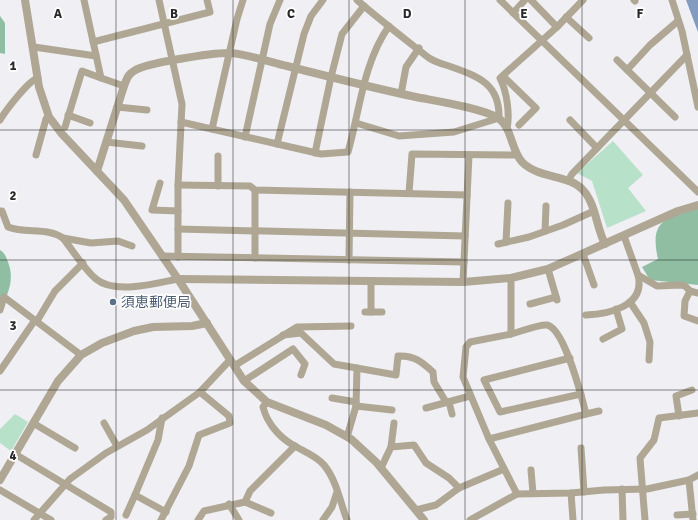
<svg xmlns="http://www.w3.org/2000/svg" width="698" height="520" font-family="Signika,'Noto Sans JP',sans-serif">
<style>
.green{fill:#b8e1c9}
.forest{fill:#8fbea3}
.water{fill:#839ac1}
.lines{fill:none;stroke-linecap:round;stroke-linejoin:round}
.minor{stroke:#afa794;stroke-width:7}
.tertiary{stroke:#afa794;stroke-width:8}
.grid{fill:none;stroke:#29292b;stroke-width:1;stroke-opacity:0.55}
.service-dot{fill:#5c6f8a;stroke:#fff;stroke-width:1.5}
.labels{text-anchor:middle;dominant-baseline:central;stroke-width:3.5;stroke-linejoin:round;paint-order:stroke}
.service-label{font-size:14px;fill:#4e5e75;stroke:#fff;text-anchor:start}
.grid-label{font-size:13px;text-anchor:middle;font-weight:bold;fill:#29292b;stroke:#fff;stroke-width:3.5;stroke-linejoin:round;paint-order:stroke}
</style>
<rect width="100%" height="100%" fill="#efeff4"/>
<g class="green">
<polygon points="613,141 643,175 628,188 646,211 607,228 592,181 577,173"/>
<polygon points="15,414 28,422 11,451 0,443 0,429"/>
</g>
<g class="forest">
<polygon points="0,16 5,23 5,54 0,53"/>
<path d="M698,208V285L650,280L642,267L658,259C649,219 666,219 698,208Z"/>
<path d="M0,250C5,253 6,257 8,262C15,280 8,294 0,310Z"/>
</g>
<polygon class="water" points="686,0 698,0 698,32"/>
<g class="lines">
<g class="minor">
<polyline points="84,0 101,78 124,86"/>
<polyline points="159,0 182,104 178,185 178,257"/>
<polyline points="500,0 698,192"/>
<polyline points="531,0 557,27"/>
<polyline points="634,0 635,1"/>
<polyline points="672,0 682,31 698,107"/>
<polyline points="513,13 525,0"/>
<polyline points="566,17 589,38"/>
<polyline points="93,42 210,12 207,0"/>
<polyline points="34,47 96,56"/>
<polyline points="617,60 675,117"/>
<polyline points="627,70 650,45 678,21"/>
<polyline points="503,76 536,108 519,125"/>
<polyline points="401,94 406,67 419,48"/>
<polyline points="117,107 147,110"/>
<polyline points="68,115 90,123"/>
<path d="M0,120C6,110 29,80 38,78"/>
<polyline points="570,120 597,148"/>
<path d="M181,122L321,154L348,152C360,110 363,63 389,26"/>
<path d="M356,123L399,136L454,132L499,118C500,83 477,76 449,66C442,64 435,62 429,58C405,39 380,20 357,0"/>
<polyline points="65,127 82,71 101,78"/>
<polyline points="212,129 237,19 243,0"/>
<path d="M507,129C510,114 507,92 500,78L557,27L583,0"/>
<polyline points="245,137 270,24 280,0"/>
<polyline points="106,142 142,146"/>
<polyline points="277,144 304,34 311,16 323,0"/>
<polyline points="315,153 331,77 342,34 364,6"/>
<polyline points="36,155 46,119 49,117"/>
<polyline points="568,181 572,174 687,55"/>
<polyline points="160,183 152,210 178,211"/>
<polyline points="178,185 250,186 255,190 467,195"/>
<polyline points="218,186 218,156"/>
<polyline points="409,193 412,154 516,155"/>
<path d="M0,211H2L8,227C26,234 47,227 63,238C73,251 85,270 96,279C115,295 157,283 178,279"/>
<polyline points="178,229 465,236"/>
<polyline points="545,231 546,206"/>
<polyline points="624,236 638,275 657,286 681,285 685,286 690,291 698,293"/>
<polyline points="63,238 91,243 118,241 132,246"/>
<polyline points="506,242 508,203"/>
<polyline points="498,244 529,237 563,225 594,211"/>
<polyline points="583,254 594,285"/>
<polyline points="162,256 464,262"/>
<polyline points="255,258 255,190"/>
<polyline points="349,260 350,192"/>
<polyline points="548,269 557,300"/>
<polyline points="511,278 511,334 470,342 466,347 463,377 489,439 517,494"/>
<polyline points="463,282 469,155"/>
<polyline points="690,291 685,301 684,316 698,321"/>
<polyline points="630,302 644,323 650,342 649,360"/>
<polyline points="530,304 556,297"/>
<polyline points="0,310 4,297 81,355"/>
<polyline points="365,312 382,312"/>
<polyline points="371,312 371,281"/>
<path d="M586,315C609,314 646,306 638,275"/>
<polyline points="37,321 55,291 83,263"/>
<path d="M283,335L301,333L334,364L396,375L398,356C414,355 422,362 433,372L434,382L446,402"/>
<polyline points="603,339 622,329 616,309"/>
<polyline points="570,358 484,380 500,412 581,394"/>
<polyline points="234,366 297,327 351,326"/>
<polyline points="0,371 35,320"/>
<polyline points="244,381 293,349 305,364 301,375"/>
<polyline points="332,398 356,402"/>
<path d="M267,402L263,407C267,423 279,437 293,445C303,451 317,456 324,465C337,481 340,502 347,520"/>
<polyline points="449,402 452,414"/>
<polyline points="356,406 357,368"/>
<polyline points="426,408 470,396"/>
<polyline points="586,414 599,411"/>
<polyline points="679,416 676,396 692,390"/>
<polyline points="162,418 158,440 135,495 166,512"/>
<polyline points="33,423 75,448"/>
<polyline points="104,423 117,446"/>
<polyline points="347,437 356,406 392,410"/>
<path d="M489,439L586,414C582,398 564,328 547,325C539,324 520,332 511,334"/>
<polyline points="391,447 394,423"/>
<polyline points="581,448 584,492"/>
<polyline points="15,454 111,512 111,517 106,520"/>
<polyline points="381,468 391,447 414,445 426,463 449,478 459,488"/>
<polyline points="531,470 533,493"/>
<polyline points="689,480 693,520"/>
<polyline points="622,489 623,520"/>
<polyline points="0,490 51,520"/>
<polyline points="571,493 573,520"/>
<polyline points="245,502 271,513"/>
<polyline points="229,504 239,520"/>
<polyline points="416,510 436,505 459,488 504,469"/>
<polyline points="126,515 135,495"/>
<polyline points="677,515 693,514"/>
<polyline points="34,520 70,479 106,453 147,430 200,392 230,360"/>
<polyline points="161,520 189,466 199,435 230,423 229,416 200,392"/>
<polyline points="198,520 204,511 245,502 250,491 295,446"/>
<polyline points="323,520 332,507 337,492"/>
<polyline points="470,520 517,494 571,493 604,490 647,489 689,480 698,475"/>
<polyline points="645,520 640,458 654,440 659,418 698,413"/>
</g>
<g class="tertiary">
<polyline points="25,0 39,87 49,117 62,134 124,200 178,279 244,381 267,402 326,425 351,439 376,462 424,520"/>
<path d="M97,171L124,86C126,80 128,74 134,71C144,63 213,53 228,53C241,52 273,63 287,66C330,77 373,88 416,97C436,101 482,108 498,118C512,127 511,150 522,162C539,179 567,174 582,189C596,203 596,227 605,244"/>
<polyline points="178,279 463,282 511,278 548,269 678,211 698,205"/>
<polyline points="0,480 58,381 81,355 102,343 134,331 153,327 192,326 207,323"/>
</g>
</g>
<path class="grid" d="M116,0V520M233,0V520M349,0V520M465,0V520M582,0V520M0,130H698M0,260H698M0,390H698"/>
<circle class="service-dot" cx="113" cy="302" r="4"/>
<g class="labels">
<g class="service-label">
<text x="121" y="302">須恵郵便局</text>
</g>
</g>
<g class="grid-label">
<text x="58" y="18">A</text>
<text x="174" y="18">B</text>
<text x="291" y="18">C</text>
<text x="407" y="18">D</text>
<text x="524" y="18">E</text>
<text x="640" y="18">F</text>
<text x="13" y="70">1</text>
<text x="13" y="200">2</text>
<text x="13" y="330">3</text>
<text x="13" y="460">4</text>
</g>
</svg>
